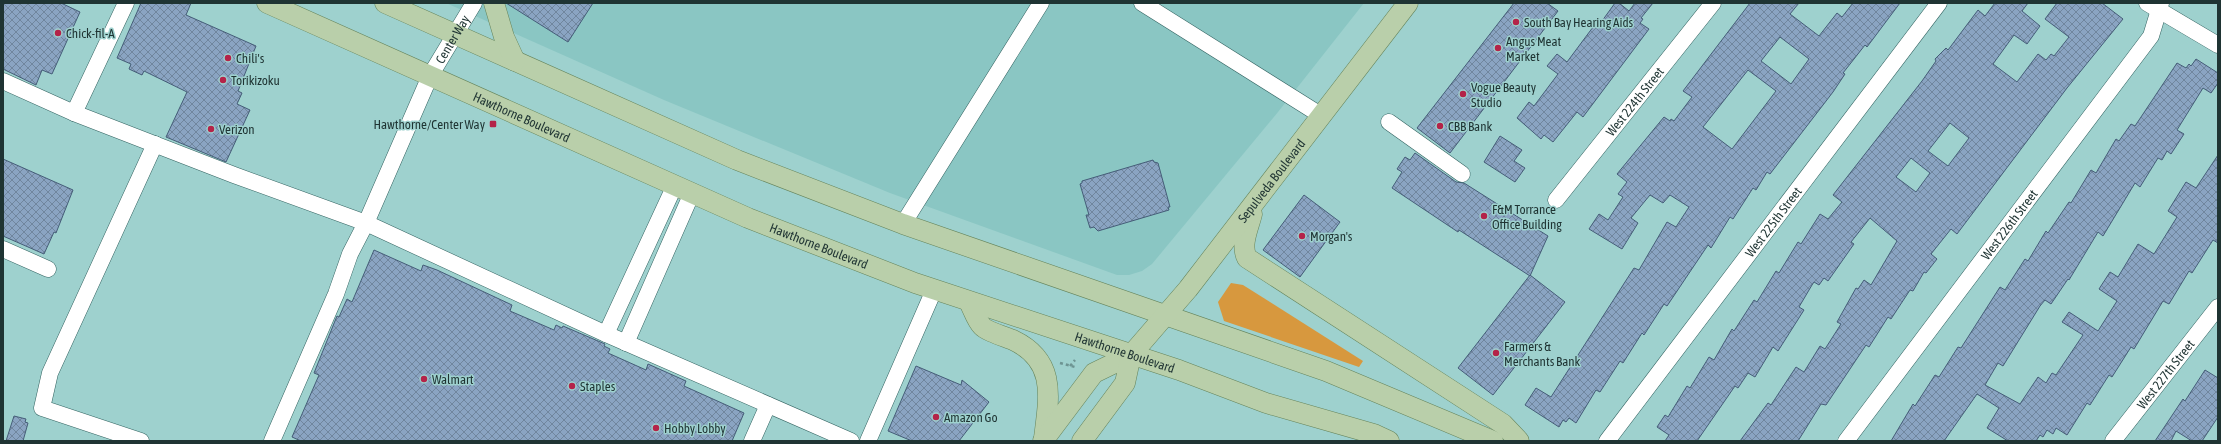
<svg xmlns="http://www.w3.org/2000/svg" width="2221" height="444" font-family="'Asap Condensed',sans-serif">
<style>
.built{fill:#8ac6c3}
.grass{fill:#d7983e}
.building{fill:url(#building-cross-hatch);stroke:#455d78;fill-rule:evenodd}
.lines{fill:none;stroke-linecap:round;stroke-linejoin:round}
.minor-casing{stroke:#346462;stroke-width:17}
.major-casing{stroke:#65845b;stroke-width:21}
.path{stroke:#6d9492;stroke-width:2.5;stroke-dasharray:3 3;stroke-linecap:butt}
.minor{stroke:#fff;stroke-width:16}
.major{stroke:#b9cfaa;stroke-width:20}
.poi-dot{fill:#b42349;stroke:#9ed1ce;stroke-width:1.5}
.labels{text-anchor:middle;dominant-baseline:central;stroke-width:3;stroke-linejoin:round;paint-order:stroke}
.poi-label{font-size:13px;fill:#1f3433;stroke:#9ed1ce;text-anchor:start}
.street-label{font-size:13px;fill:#1f3433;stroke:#9ed1ce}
</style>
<defs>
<pattern id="building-cross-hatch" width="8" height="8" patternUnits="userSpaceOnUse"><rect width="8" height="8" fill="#8aa4c2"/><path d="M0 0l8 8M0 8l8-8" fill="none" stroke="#70869e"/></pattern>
</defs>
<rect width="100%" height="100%" fill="#9ed1ce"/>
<polygon class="built" points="446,3 1364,3 1278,112 1152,264 1142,271 1129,275 1117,275 890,193 664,100"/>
<polygon class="grass" points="1231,283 1243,285 1363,361 1359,367 1224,321 1218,302"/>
<g class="building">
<polygon points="3,3 61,3 80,12 52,74 42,70 36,85 3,69"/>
<polygon points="141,3 191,3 186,15 256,46 238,91 242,93 237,104 250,110 226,162 166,137 187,92 144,71 142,75 129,69 131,64 117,58"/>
<polygon points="506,3 593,3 568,42"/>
<polygon points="1514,3 1547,3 1558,11 1450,153 1417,128"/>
<polygon points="1615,3 1619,3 1629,11 1635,3 1653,3 1641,18 1643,19 1640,23 1649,29 1583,117 1577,112 1553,142 1544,135 1541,139 1517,118 1529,102 1534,106 1558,74 1547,66 1557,54 1567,62 1599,19 1602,21"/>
<path d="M1750,3H1799L1790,14L1819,36L1837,13L1842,17L1853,3H1900L1867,47L1865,45L1843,73L1845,74L1833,92L1770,174L1767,172L1756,190L1753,188L1733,219L1730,217L1711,248L1708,245L1667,306L1664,304L1644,335L1642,333L1623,363L1620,361L1600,392L1596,390L1576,423L1569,418L1566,422L1563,420L1559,427L1525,405L1536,388L1551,397L1634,268L1639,270L1667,222L1676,227L1689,207L1670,195L1663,203L1650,195L1631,218L1638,223L1622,249L1589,229L1599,214L1608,220L1623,197L1618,194L1627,182L1617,174L1664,117L1670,121L1671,119L1674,121L1692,97L1683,91ZM1780,37L1809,59L1791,84L1761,61ZM1748,70L1776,91L1732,149L1703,127Z"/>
<path d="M1995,3H2028L2022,11L2040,26L2027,44L2014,35L1993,64L2017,82L2038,54L2046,60L2051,54L2054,56L2069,37L2045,19L2057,3H2102L2123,19L2067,88L1957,234L1951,229L1931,254L1937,259L1926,273L1924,272L1913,291L1910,290L1891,319L1888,317L1869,347L1866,345L1826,405L1821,404L1798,441H1740L1768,403L1771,405L1796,367L1804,372L1820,346L1825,349L1841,324L1837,322L1856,288L1858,289L1864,280L1871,285L1897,241L1870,218L1851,242L1854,244L1828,281L1824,278L1819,285L1814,282L1812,285L1799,307L1804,310L1778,351L1773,347L1755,377L1748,373L1738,388L1735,386L1697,441H1665L1669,435L1657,427L1665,415L1668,417L1687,386L1690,388L1709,357L1714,360L1732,329L1734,331L1754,300L1757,302L1776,271L1779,273L1798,242L1801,244L1820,214L1828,219L1842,202L1833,195L1922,81L1936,61L1935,59L1946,48L1948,50L1978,10L1985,16ZM1950,123L1969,138L1948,166L1928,151ZM1911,158L1930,173L1916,192L1896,177Z"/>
<polygon points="2196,59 2218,73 2218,83 2211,93 2203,88 2177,130 2184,134 2171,154 2167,151 2162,160 2158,158 2140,187 2135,183 2103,236 2098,232 2069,280 2068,279 2051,304 2045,300 2040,306 2003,366 1998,363 1985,385 2020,404 2038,377 2046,383 2052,373 2056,375 2083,335 2062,322 2069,312 2098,331 2117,301 2099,289 2110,272 2118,277 2138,244 2154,254 2177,217 2168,211 2186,182 2196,188 2218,155 2218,243 2213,240 2192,273 2189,271 2169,304 2163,301 2134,349 2131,347 2112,377 2109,375 2090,405 2087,403 2067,435 2056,428 2053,434 2047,430 2043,437 2040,435 2036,441 2008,441 1987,428 1999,408 1977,394 1944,441 1891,441 1913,404 1915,406 1935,375 1939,377 1958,347 1961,348 2000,287 2005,290 2025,259 2028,261 2046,231 2048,233 2069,202 2071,203 2091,170 2096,173 2116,139 2119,141 2131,124 2135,126 2177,63 2186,68 2189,64 2191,66"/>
<polygon points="1500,136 1522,150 1514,161 1525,168 1515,182 1484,162"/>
<polygon points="1415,153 1456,182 1464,183 1548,236 1530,276 1459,230 1458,232 1392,188 1402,172 1397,169 1405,157 1410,160"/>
<polygon points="3,159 73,190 56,233 54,232 44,254 3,236"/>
<polygon points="1153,160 1154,162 1158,163 1170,207 1168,207 1169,210 1098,231 1094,227 1090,228 1086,215 1089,215 1080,184 1082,183 1082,181"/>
<polygon points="1304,195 1340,222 1300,277 1263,250"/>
<polygon points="374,250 421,271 423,265 437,270 512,305 510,311 554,330 556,325 562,328 563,326 605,344 604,346 610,349 608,353 646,370 648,364 686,381 684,386 744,413 732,441 301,441 292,437 319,375 314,373 337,316 339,317 347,299 352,302"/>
<polygon points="1530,275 1565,302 1493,395 1458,368"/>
<polygon points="916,366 961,385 962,380 989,402 959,441 912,441 888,431"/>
<polygon points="2205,370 2218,378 2218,417 2202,441 2192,441 2176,431 2171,441 2155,441 2183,399 2185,401"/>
<polygon points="14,416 26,419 25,422 28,423 23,441 6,441"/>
</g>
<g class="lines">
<defs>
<g id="minor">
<polyline points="1142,3 1322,116"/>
<polyline points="2147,3 2218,45"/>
<polyline points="3,81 74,113 234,175 366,223 606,334 851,441"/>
<polyline points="74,113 126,3"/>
<polyline points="1389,122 1462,174"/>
<path id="s1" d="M1556,200L1713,3"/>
<polyline points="903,224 1041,3"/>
<polyline points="3,249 48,269"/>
<polyline points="606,334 675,185"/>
<polyline points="626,343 692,193"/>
<polyline points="141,441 42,408 50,373 155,144"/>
<path id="s2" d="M272,441L336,294L350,254L366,223L430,76L474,3"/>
<polyline points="752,441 768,405"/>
<polyline points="868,441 934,290"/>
<path id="s3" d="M1607,441L1939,3"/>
<path id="s4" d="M1846,441L2151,36L2161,3"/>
<path id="s5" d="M2113,441L2218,307"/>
</g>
<g id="major">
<path id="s6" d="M267,3L748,218L915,283L1179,370L1266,403L1374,434L1389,441"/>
<polyline points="385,3 737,160 903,224 1326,371 1493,441"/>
<polyline points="494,3 504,37 515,61"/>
<path d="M1252,214C1249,227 1240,245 1247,258L1503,424L1519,441"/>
<path d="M969,302C973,309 976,320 982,326C986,331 1006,337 1013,340C1057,361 1049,397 1044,438"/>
<path id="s7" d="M1043,441L1094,373L1131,355L1188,289L1408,3"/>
<polyline points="1082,441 1125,383 1131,355"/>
</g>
</defs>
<use href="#minor" class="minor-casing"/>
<use href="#major" class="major-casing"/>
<g class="path">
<polyline points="1060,363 1075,367"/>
<polyline points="1070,366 1075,360"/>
</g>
<use href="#minor" class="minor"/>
<use href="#major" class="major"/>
</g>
<g class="poi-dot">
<circle cx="1516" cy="22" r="4"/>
<circle cx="58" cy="33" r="4"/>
<circle cx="1498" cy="48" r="4"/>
<circle cx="228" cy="58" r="4"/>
<circle cx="223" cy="80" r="4"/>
<circle cx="1463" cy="94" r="4"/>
<rect x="489" y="120" width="8" height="8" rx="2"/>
<circle cx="1440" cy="126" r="4"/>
<circle cx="211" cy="129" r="4"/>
<circle cx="1484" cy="216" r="4"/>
<circle cx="1302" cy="236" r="4"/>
<circle cx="1496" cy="353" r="4"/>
<circle cx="424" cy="379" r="4"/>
<circle cx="572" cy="386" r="4"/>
<circle cx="936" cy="417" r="4"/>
<circle cx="656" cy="428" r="4"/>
</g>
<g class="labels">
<g class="poi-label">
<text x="1524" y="22">South Bay Hearing Aids</text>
<text x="66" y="33">Chick-fil-A</text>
<text x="1506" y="41">Angus Meat<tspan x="1506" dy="15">Market</tspan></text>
<text x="236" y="58">Chili's</text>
<text x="231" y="80">Torikizoku</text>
<text x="1471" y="87">Vogue Beauty<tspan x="1471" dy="15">Studio</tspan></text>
<text x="485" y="124" text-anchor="end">Hawthorne/Center Way</text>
<text x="1448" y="126">CBB Bank</text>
<text x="219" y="129">Verizon</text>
<text x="1492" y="209">F&amp;M Torrance<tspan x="1492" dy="15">Office Building</tspan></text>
<text x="1310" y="236">Morgan's</text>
<text x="1504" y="346">Farmers &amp;<tspan x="1504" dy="15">Merchants Bank</tspan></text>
<text x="432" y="379">Walmart</text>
<text x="580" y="386">Staples</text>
<text x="944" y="417">Amazon Go</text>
<text x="664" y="428">Hobby Lobby</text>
</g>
<g class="street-label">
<text stroke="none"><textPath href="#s2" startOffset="441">Center Way</textPath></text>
<text stroke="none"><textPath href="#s1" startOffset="126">West 224th Street</textPath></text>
<text stroke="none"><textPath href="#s6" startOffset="279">Hawthorne Boulevard</textPath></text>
<text stroke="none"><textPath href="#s7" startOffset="350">Sepulveda Boulevard</textPath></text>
<text stroke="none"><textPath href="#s3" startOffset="275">West 225th Street</textPath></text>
<text stroke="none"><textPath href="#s4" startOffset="271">West 226th Street</textPath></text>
<text stroke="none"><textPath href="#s6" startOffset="603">Hawthorne Boulevard</textPath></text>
<text stroke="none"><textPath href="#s6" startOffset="927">Hawthorne Boulevard</textPath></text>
<text stroke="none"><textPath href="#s5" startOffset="85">West 227th Street</textPath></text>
</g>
</g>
<rect width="2221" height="444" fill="none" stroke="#1f3433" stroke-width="8"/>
</svg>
